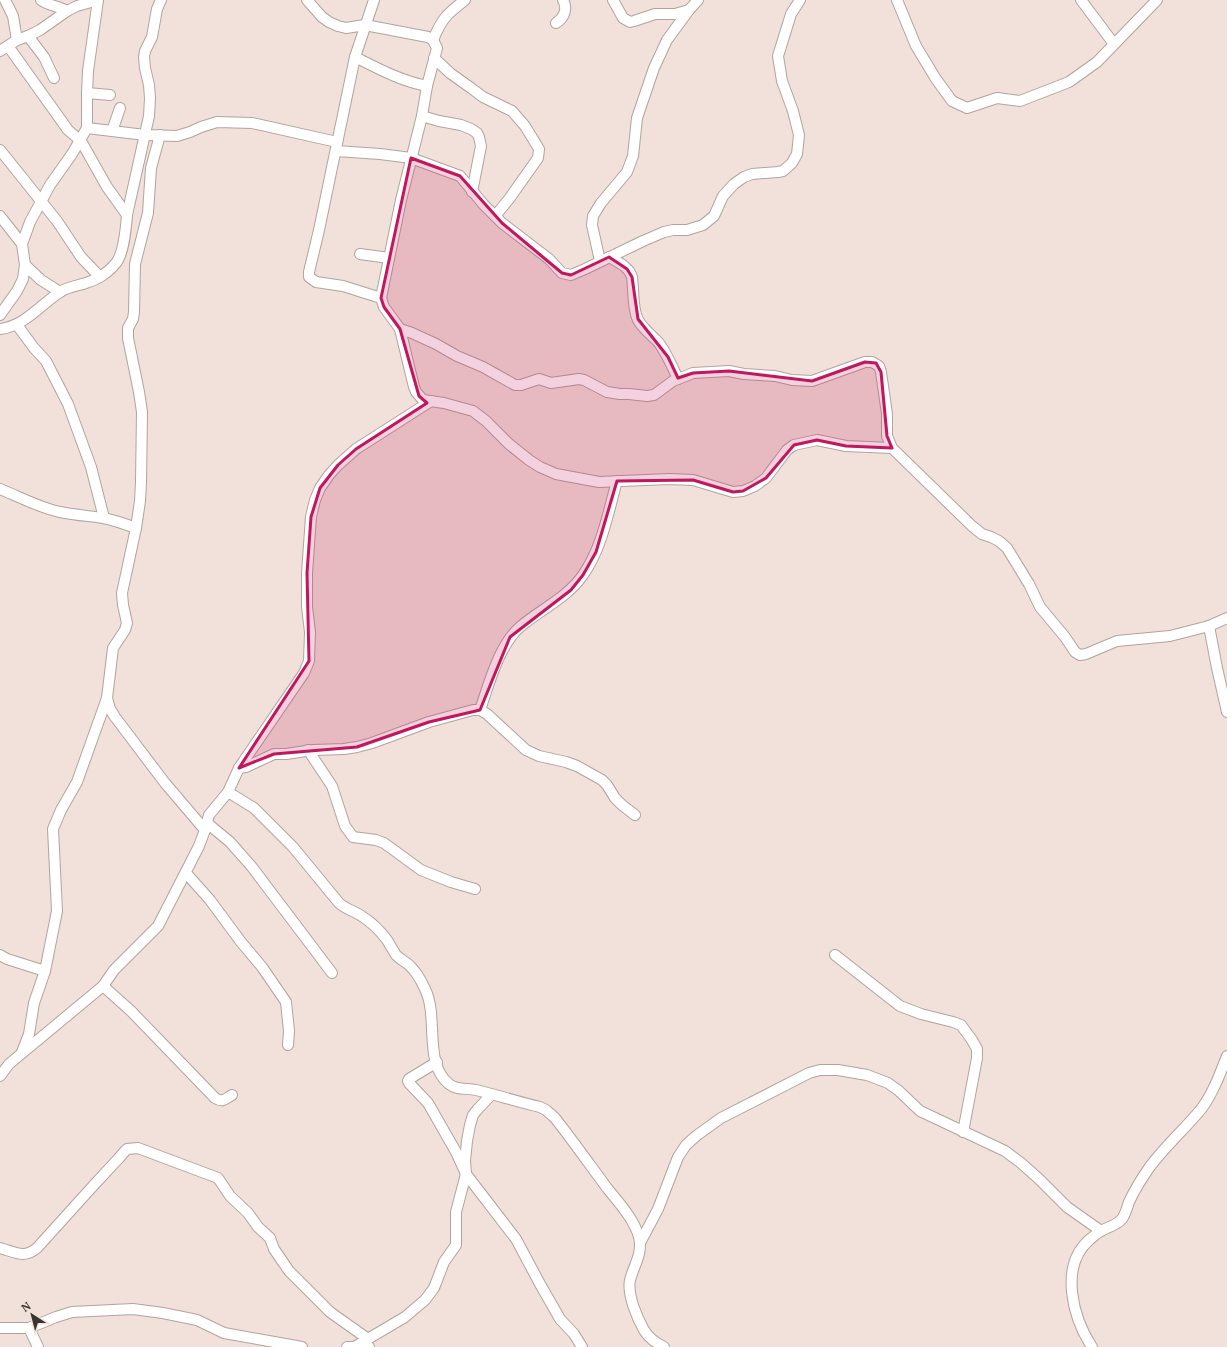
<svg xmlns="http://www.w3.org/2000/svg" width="1227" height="1347" font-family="'PT Serif',serif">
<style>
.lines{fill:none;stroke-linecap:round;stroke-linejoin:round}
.minor-casing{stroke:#b2a49d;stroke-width:12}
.minor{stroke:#fff;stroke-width:10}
.marked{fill:#c2185b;fill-opacity:0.2;stroke:#c2185b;stroke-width:3;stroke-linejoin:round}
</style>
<rect width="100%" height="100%" fill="#f1e1da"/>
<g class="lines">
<defs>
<g id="minor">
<polyline points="5,0 13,16 17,40"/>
<path d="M41,0C49,6 59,6 67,11"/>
<polyline points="307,0 322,17 329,22 338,26 346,28 365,25 428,37 433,40 437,48 427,86 422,116 401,200 381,298"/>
<polyline points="374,0 355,57 319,230 309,272 309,277 316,282 343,286 381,298 384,307 400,329 414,387 416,392 423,400 444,403 473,411 486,421 509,444 529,460 540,467 556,474 599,482 669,479 693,480 733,492 743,491 755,486 766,478 787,450 794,445 817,440 846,446 892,448"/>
<polyline points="613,0 623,18 630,22 634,21 655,14 675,14 689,10"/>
<polyline points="897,0 916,46 936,79 952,101 967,108 997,98 1020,101 1069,82 1097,62 1157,0"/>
<polyline points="1081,0 1114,44"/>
<path d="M556,23C564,18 568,9 563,0"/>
<polyline points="28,36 44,57 54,78"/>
<path d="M433,40C442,18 447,14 465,0"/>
<polyline points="8,46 68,130 81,141 107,187 127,215"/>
<polyline points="0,51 17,40 28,36 40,30 67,11 77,6 98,0"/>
<path d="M355,57C379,69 401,81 427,86"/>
<polyline points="434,58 450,73 471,88 483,97 512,111 525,126 539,149 538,158 509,199 495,216"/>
<polyline points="87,93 110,95"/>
<polyline points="422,116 439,121 461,125 471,129 477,133 479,137 481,146 472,192"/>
<polyline points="87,128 145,135 177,136 190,132 201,127 217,122 252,123 337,142"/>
<polyline points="112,131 120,108"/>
<polyline points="160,135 151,168 148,213 135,264 134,312 133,319 128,328 128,338 139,392 142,412 141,482 140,501 136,528 122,593 123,605 127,623 125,630 113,648 107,698 110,709 115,717 165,783 205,830"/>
<polyline points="0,150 57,221 81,257 100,277"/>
<polyline points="336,151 380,154 411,158 460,176 484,205 502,223 549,259 562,273 571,275 585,269 643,241 664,232 673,230 687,230 703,225 714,216 723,196 734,184 744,177 752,174 778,172 783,171 792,163 797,154 799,135 793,111 782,81 778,56 791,14 800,0"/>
<polyline points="0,216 22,244"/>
<polyline points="360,254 389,258"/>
<path d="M609,257C618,262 629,267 632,277C634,290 632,308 638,320C643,329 652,335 659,343C667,354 672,366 678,379"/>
<polyline points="600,261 592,225 593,216 601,203 627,172 633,156 637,118 654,68 667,40 689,10 698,0"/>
<polyline points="25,265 41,280 60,292"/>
<polyline points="0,315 17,291 23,279 25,265 22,244 30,222 50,185 72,154 87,128 87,93 88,71 98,0"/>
<polyline points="17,325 34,348 46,361 68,404 91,467 104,518"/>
<path d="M0,329C25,326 40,305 60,292C67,287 77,286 86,283C97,280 109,272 116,263C124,253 126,228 127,215L149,116L150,98L149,85L145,68L144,57L145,51L152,37L157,9L161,0"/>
<polyline points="400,329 412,333 436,344 457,356 483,367 515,385 521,385 539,379 551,383 579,379 584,380 607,392 620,394 629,394 647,396 654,395 673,381 693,373 729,371 744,374 775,376 792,380 812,381 865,362 872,362 879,366 881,372 887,414 887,436 892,448 972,526 982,534 991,537 999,541 1007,548 1029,584 1040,607 1065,637 1075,652 1080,655 1086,654 1117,641 1170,636 1209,626 1227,618"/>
<path d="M0,489C20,497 40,508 60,512C75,515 89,516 103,518C114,520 125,524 136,528"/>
<polyline points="1209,626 1217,668 1227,712"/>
<path d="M480,710C489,684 499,645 520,627C541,609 567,598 583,575C602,548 608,513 617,481"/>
<polyline points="308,750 332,786 345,826 353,837 376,840 384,843 421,870 451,882 475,889"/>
<polyline points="239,768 246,767 274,754 286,754 313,750 344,749 357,747 372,743 429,722 473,710 480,710 487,714 526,750 539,756 566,762 577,766 602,780 607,785 615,798 622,805 635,815"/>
<path d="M228,792L254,808L293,847L339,903C347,910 355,911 363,917C371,922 381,932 387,940C390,945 393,950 396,955C400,959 404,961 408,964C416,971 421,980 425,989C439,1017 423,1063 449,1084C456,1090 467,1088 476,1090C497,1095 518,1102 540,1107L546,1110L555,1118C573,1141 590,1165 607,1188C619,1203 634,1219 639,1237C643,1253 634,1265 630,1280C627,1294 637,1318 644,1330C648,1337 656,1343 664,1347"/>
<polyline points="207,823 230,842 252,867 332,973"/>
<polyline points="186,873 210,900 241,942 262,967 286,1002 289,1031 288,1045"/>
<polyline points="0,955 7,959 45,971"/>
<polyline points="835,955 900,1006 921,1014 953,1022 961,1025 972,1040 977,1049 977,1058 963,1132"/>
<path d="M103,986L131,1011L215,1098C223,1103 225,1099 232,1095"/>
<polyline points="22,1052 29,1034 34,1003 45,971 57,911 53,829 61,810 77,782 107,698"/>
<polyline points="437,1062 409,1079 408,1081 409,1083 428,1103 456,1152 466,1174 516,1239 540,1284 560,1319 574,1334 582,1347"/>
<polyline points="0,1076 9,1064 103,986 114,970 158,926 199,846 205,830 209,815 228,792 239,768 304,673 309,661 310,632 307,607 307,573 311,517 315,500 320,488 329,475 338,465 356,449 431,401"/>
<polyline points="640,1243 658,1209 678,1157 686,1145 696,1136 721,1118 809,1073 820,1070 838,1070 867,1075 888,1083 899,1091 920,1111 1005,1151 1021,1163 1039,1179 1067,1207 1101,1231"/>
<path d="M0,1248C15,1252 24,1259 37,1248L93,1186L119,1158L125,1151L127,1149L138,1148L218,1178L230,1196L248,1213L258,1227L270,1238L274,1249L289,1271L330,1312L368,1339"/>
<polyline points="0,1328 29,1328 56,1317 72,1312 133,1309 163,1313 197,1320 224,1333 302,1347"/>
<polyline points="29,1328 38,1347"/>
<polyline points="356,1346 405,1317 425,1300 434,1288 444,1262 456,1245 456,1212 466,1174 465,1161 467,1141 470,1125 473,1115 477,1110 491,1095"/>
<polyline points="347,1347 369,1347"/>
<path d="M1092,1347C1073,1318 1059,1267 1089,1240C1093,1237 1097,1233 1101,1231C1108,1227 1117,1225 1122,1219C1126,1213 1127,1208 1129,1202C1134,1191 1142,1178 1149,1168C1165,1146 1185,1129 1202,1108C1213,1093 1220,1074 1227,1056"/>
</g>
</defs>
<use href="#minor" class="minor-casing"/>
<use href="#minor" class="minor"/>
</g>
<path class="marked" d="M411,158L460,176L502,223L562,273L571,275L609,257L627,269L632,277L638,319L668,357L678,378L693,373L729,371L812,381L865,362L876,363L881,372L887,436L892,448L846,446L817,440L794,445L766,478L743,491L733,492L693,480L617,481L596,552L583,575L571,590L510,637L480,710L429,722L357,747L274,754L239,768L309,661L307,573L311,517L320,488L338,465L356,449L427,403L419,396L400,329L384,307L381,298Z"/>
<g transform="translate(32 1315) rotate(324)" stroke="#f1e1da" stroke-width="3" paint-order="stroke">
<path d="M0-3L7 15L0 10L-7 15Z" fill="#3b3532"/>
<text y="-6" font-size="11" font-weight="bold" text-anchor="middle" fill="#3b3532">N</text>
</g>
</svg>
